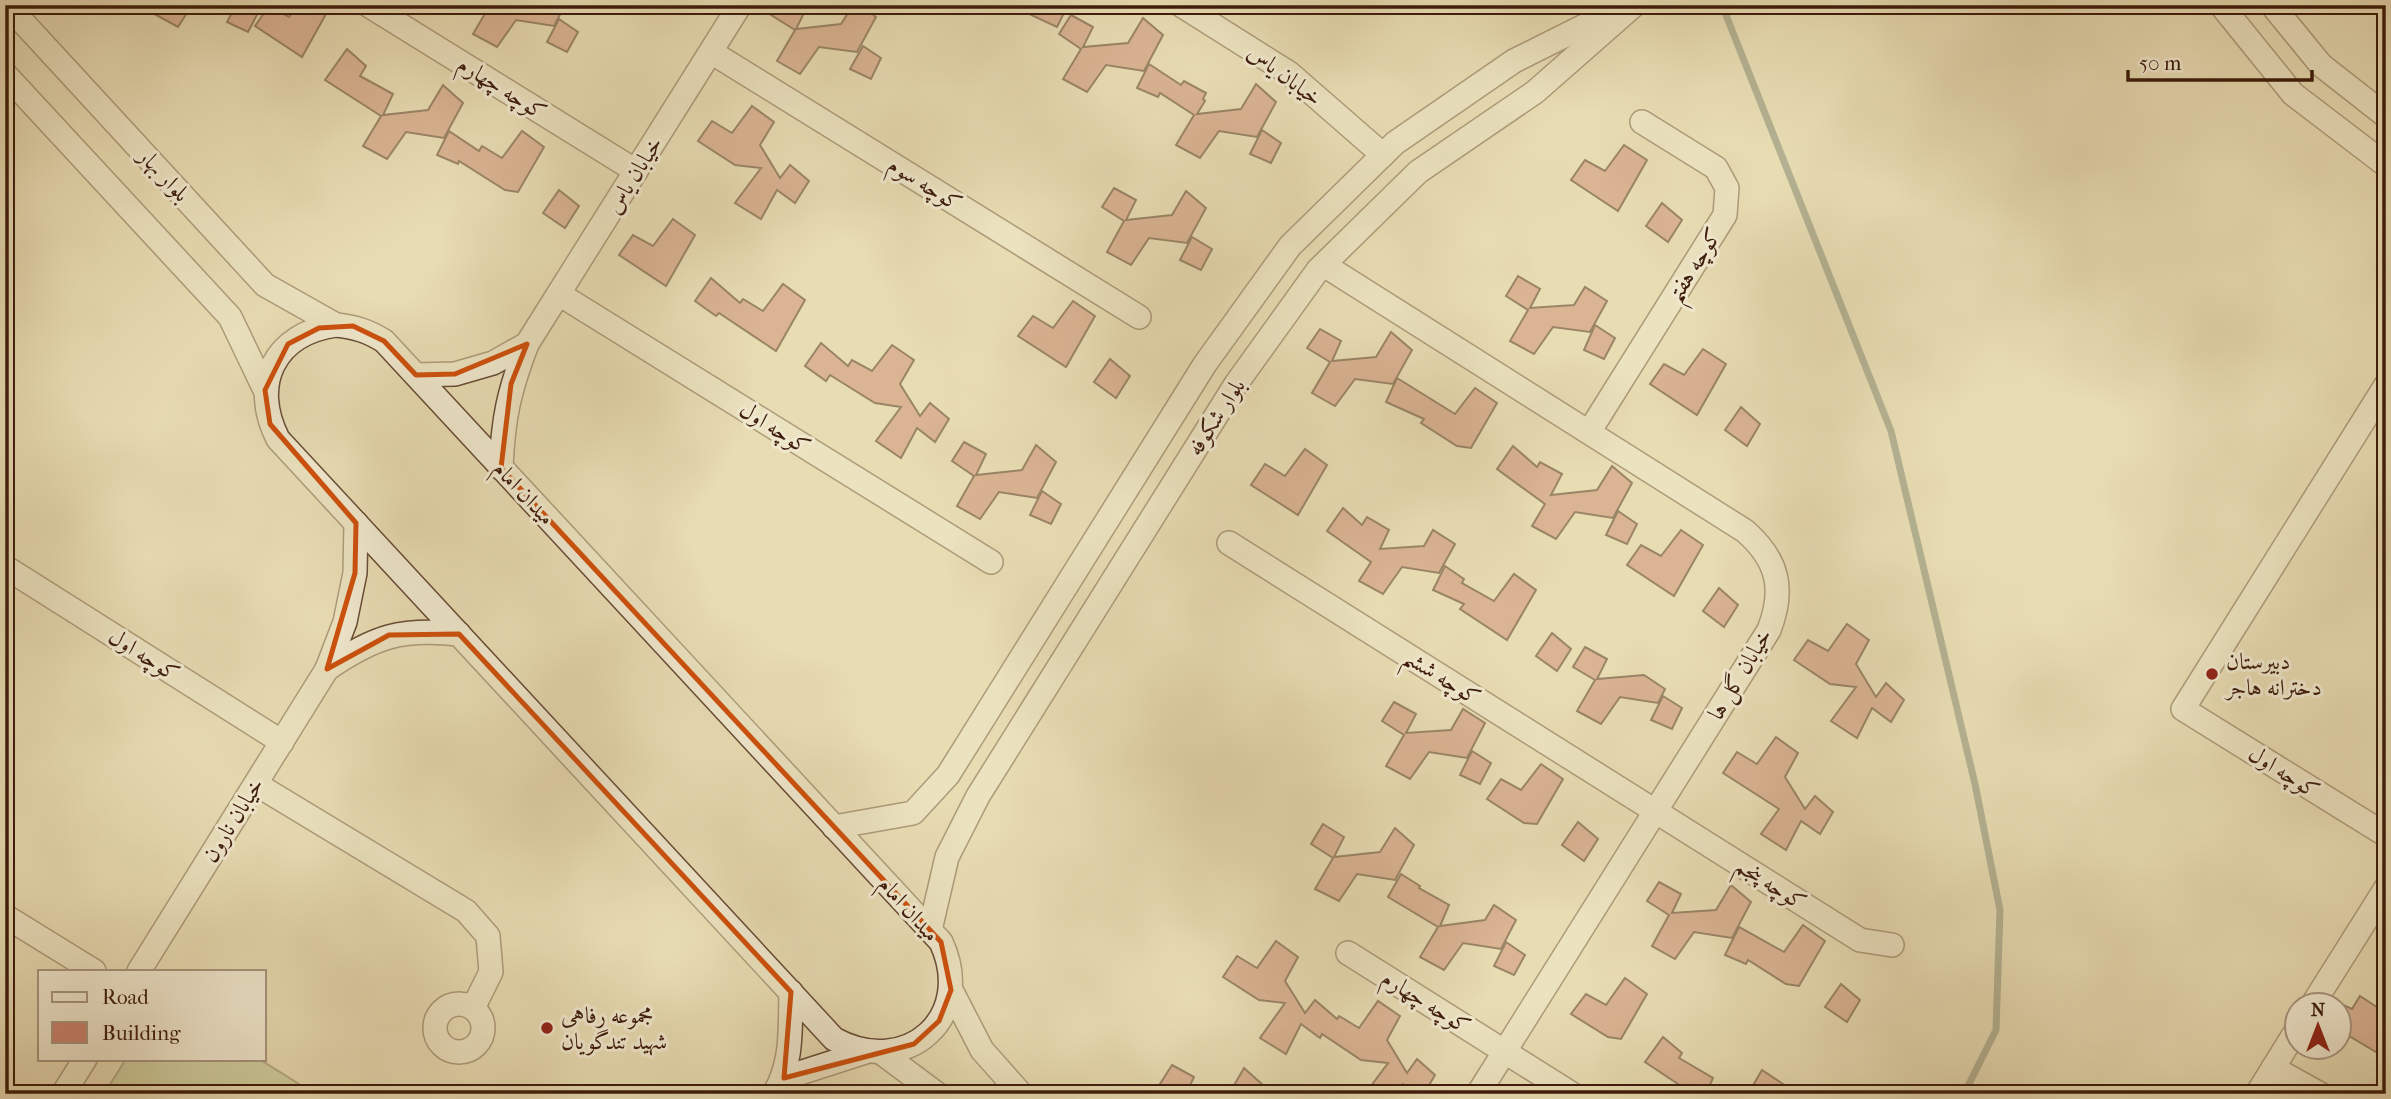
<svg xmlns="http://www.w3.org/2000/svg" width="2391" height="1099" font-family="'IM FELL French Canon',Amiri,serif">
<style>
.green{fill:#b7c08c;stroke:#7a6e4c;stroke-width:2}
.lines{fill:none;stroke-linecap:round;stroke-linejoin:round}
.stream{stroke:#737c6b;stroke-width:7}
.building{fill:#cb836e;stroke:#3d1c0b;stroke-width:2}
.minor-casing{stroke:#684c35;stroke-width:26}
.minor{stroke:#f0e8ce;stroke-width:23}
.marked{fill:none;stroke:#ce500c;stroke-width:5;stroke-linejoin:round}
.poi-dot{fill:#8f2418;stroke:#f0e8ce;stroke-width:2.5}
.labels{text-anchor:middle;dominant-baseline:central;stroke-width:6;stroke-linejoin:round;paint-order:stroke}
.street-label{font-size:23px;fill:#3d1c0b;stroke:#f0e8ce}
.poi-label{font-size:23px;fill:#3d1c0b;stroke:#f0e8ce;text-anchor:start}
</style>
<rect width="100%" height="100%" fill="#e8dcb3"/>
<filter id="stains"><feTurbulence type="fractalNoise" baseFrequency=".00286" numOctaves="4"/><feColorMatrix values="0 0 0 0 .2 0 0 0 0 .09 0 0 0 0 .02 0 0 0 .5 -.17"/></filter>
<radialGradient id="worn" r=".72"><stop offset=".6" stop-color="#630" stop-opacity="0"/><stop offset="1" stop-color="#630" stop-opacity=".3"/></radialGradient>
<polygon class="green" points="126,1059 259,1059 315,1094 104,1094"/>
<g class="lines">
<polyline class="stream" points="1722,5 1891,431 1975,784 2000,910 1996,1030 1964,1094"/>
</g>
<g class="building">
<polygon points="138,5 192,5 178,27"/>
<polygon points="236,5 262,5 248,32 227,22"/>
<polygon points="298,5 331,5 302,57 255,26 269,6 289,17"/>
<polygon points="490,5 565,5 554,26 516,20 497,47 473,34"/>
<polygon points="755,5 808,5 796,29 841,24 853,5 862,5 876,17 857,52 819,47 800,74 777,61 795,30"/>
<polygon points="1010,5 1068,5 1057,27"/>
<polygon points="1071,15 1093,27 1083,47 1128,43 1143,18 1163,35 1144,71 1106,65 1087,92 1063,79 1081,49 1059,34"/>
<polygon points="559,19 578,32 567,52 547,42"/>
<polygon points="863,46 881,58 871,79 850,69"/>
<polygon points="347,49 366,66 360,76 393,94 383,115 428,110 443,85 463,103 444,138 406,132 387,159 363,146 381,116 325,80"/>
<polygon points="1149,64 1181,85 1184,81 1206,93 1203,99 1205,101 1197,114 1241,109 1256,84 1276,102 1257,137 1219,131 1200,158 1176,145 1194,115 1160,93 1158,97 1137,88"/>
<polygon points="752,106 774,122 760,145 780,178 790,165 809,181 795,203 777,190 761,219 735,203 761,168 735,165 698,141 712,121 732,133"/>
<polygon points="1262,130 1281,143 1271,163 1250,154"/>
<polygon points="449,131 479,151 482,146 502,158 522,131 544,147 518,192 505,190 459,161 458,164 437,155"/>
<polygon points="1624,145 1647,160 1618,211 1571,180 1585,160 1605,171"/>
<polygon points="1114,188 1136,200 1126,220 1172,215 1186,191 1206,208 1187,243 1149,238 1131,265 1107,252 1124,221 1102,207"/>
<polygon points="559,190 579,206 565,228 543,213"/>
<polygon points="1662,203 1682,220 1668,242 1646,226"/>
<polygon points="673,219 695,235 666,286 619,255 633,235 653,246"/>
<polygon points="1192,237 1212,249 1201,270 1180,260"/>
<polygon points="1518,276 1540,289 1530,308 1574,305 1585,287 1607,301 1590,332 1553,327 1534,354 1510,341 1528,310 1506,296"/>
<polygon points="711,278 740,303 743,299 763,311 783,284 805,300 776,351 719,313 716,316 695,301"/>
<polygon points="1073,301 1095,316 1066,367 1018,336 1033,316 1053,328"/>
<polygon points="1595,325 1615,338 1604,359 1584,350"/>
<polygon points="1320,329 1341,341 1332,361 1376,357 1391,332 1412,350 1393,384 1355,379 1335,406 1312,393 1330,362 1307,348"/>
<polygon points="821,343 848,366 852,360 872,371 892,345 914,360 900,384 920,416 930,403 949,419 935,442 917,428 901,458 876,441 901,407 875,403 830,375 826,381 805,366"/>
<polygon points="1703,349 1726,364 1697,415 1650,384 1664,364 1684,375"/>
<polygon points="1110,359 1130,376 1116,398 1094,382"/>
<polygon points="1397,378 1455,414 1475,388 1497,403 1471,448 1457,446 1421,423 1424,419 1386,402"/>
<polygon points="1741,407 1760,424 1747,446 1725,430"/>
<polygon points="964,442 986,454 976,475 1022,470 1036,445 1056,462 1037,498 999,492 980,519 957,506 974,476 952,461"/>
<polygon points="1513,446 1537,467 1540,462 1562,474 1551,495 1597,490 1612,466 1632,483 1613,518 1575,512 1556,539 1532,526 1545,504 1497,469"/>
<polygon points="1305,449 1327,465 1298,515 1251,485 1265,464 1285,476"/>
<polygon points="1042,491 1061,504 1051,524 1030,515"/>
<polygon points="1343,508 1362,525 1367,517 1389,530 1380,549 1424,546 1433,530 1455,544 1439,573 1402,567 1383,594 1359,581 1371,562 1327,531"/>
<polygon points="1618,511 1637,524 1627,544 1606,535"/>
<polygon points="1681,530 1703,545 1674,596 1627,565 1641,545 1661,556"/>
<polygon points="1445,566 1464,579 1462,583 1494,601 1514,574 1536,590 1507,640 1460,609 1464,604 1433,590"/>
<polygon points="1719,588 1738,605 1724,627 1703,611"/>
<polygon points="1847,624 1869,640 1856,664 1876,697 1886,683 1904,700 1891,722 1872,708 1857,738 1831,721 1856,687 1830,684 1794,660 1808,640 1828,651"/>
<polygon points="1552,633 1571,649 1557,671 1536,656"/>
<polygon points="1585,647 1607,659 1597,679 1644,675 1665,689 1658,703 1620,697 1601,724 1577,711 1595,680 1573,667"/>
<polygon points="1663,696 1682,708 1672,729 1651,720"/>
<polygon points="1394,702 1416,714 1406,733 1451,730 1463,709 1485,723 1467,758 1429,752 1410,779 1386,766 1404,735 1382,721"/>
<polygon points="1776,737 1798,753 1785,777 1805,809 1815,796 1833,812 1820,834 1801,821 1786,850 1761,834 1779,809 1723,773 1737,752 1757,764"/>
<polygon points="1472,751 1491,763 1480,784 1460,775"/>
<polygon points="1541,764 1563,779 1537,824 1524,823 1487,799 1501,779 1521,790"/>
<polygon points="1578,822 1598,839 1584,861 1562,845"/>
<polygon points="1323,824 1344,837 1334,857 1380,852 1395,828 1414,845 1395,880 1357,874 1339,901 1315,889 1333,858 1311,844"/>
<polygon points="1401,874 1420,886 1419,888 1449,905 1440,926 1485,920 1494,905 1516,920 1501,949 1463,943 1444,970 1420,957 1438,927 1388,897"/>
<polygon points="1659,882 1681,894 1672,913 1716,910 1731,885 1751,902 1732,938 1694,932 1675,959 1652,946 1669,915 1647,901"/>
<polygon points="1803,925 1825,941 1799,986 1786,984 1748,960 1746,964 1725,955 1739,927 1784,952"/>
<polygon points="1276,941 1298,957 1285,981 1305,1013 1315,1000 1337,1019 1339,1016 1359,1028 1378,1001 1400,1016 1387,1040 1407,1073 1417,1059 1435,1075 1424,1094 1416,1094 1403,1084 1398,1094 1365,1094 1388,1063 1361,1060 1322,1034 1320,1038 1301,1024 1286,1054 1260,1038 1285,1003 1259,1000 1223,977 1237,956 1257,968"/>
<polygon points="1506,942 1525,955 1514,975 1494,966"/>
<polygon points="1625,978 1647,994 1621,1039 1608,1037 1571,1014 1586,994 1606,1005"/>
<polygon points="1841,984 1860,1000 1847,1022 1825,1007"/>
<polygon points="2360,996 2386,1013 2386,1058 2339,1030 2339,1003 2352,1009"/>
<polygon points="1663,1037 1682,1053 1679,1058 1713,1078 1706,1094 1693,1094 1645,1062"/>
<polygon points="1172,1065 1194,1077 1186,1094 1175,1094 1160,1084"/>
<polygon points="1244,1068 1273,1094 1229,1094"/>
<polygon points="1762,1070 1798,1094 1748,1094"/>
</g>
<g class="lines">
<defs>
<g id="minor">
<polyline points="7,5 265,285 336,325"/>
<polyline points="368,5 636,171"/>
<polyline points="1181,5 1289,73 1383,155"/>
<polyline points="2221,5 2293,94 2386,165"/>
<polyline points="2272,5 2321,65 2386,116"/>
<polyline points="711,52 1139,317"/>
<polyline points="5,74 230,317 265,390"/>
<path d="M1324,265L1745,531C1778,560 1785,589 1769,630L1478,1094"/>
<polyline points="559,294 991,562"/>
<path d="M336,325C355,327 368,331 384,341L941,942C976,1017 907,1079 834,1039L278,439C250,384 274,334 336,325Z"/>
<polyline points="416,375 455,374 493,363 527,344"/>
<polyline points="2386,385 2183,709 2386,835"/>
<polyline points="1589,432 1725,215 1727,188 1716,168 1642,122"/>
<path d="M501,468C503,418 509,391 527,344L740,5"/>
<polyline points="1229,543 1860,940 1892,945"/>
<polyline points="5,567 282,742"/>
<path d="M327,669C375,636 401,628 459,634"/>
<polyline points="256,784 466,911 488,936 491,972 473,1008"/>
<polyline points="834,827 913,813 948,775 1205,364 1290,246 1395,143 1514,61 1614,11"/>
<polyline points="5,916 94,971"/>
<polyline points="930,930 947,857 978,796 1236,384 1318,270 1418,172 1535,92 1634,5"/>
<polyline points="1348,953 1572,1094"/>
<polyline points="139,971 327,669 345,622 355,573 356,523"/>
<polyline points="951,990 982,1050 1021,1094"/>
<circle cx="459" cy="1028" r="24"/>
<polyline points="2313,1004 2386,888"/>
<polyline points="882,1053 937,1094"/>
<polyline points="2273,1068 2320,1094"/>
<polyline points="784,1078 865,1052"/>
<polyline points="63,1094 85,1059"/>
<path d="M774,1094C793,1063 790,1028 791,992"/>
<polyline points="2257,1094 2296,1031"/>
</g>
</defs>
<use href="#minor" class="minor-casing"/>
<use href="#minor" class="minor"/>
</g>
<path d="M0 0H2391V1099H0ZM353,326L384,341L416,375L455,374L527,344L511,384L501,468L941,942L951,990L939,1021L914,1044L784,1078L791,992L459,634L389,635L327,669L355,573L356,523L270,424L265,390L288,344L319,328Z" fill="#e8dcb3" fill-opacity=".55" fill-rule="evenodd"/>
<path class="marked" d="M353,326L384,341L416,375L455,374L527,344L511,384L501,468L941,942L951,990L939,1021L914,1044L784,1078L791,992L459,634L389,635L327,669L355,573L356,523L270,424L265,390L288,344L319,328Z"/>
<g class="poi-dot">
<circle cx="2212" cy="674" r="7"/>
<circle cx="547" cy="1028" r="7"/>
</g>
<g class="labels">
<g class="street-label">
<text transform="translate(1285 75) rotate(37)">خیابان یاس</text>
<text transform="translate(502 88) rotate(32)">کوچه چهارم</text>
<text transform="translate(164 175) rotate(47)">بلوار بهار</text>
<text transform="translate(634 175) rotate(-58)">خیابان یاس</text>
<text transform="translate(925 184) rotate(32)">کوچه سوم</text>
<text transform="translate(1694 265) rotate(-58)">کوچه هفتم</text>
<text transform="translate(1216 417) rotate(-57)">بلوار شکوفه</text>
<text transform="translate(775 428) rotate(32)">کوچه اول</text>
<text transform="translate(524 493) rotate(47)">میدان امام</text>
<text transform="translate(144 655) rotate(32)">کوچه اول</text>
<text transform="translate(1740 674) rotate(-59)">خیابان گل ها</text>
<text transform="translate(1442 677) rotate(32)">کوچه ششم</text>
<text transform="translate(2284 772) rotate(32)">کوچه اول</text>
<text transform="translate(233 820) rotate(-58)">خیابان نارون</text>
<text transform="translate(1771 884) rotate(32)">کوچه پنجم</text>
<text transform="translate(909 909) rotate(48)">میدان امام</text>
<text transform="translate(1426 1002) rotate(32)">کوچه چهارم</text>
</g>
<g class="poi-label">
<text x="2226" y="661">دبیرستان<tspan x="2226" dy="26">دخترانه هاجر</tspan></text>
<text x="561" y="1015">مجموعه رفاهی<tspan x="561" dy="26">شهید تندگویان</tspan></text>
</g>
</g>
<rect width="2391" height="1099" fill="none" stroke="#e8dcb3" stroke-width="28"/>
<rect x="7" y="7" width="2377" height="1085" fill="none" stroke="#3d1c0b" stroke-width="3.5"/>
<rect x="14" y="14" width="2363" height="1071" fill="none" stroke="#3d1c0b" stroke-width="2"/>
<rect x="38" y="970" width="228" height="91" fill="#f0e8ce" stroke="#a89680" stroke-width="2"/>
<rect x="52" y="992" width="35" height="10" fill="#f0e8ce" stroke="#a89680" stroke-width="2"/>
<text x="102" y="1004" font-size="21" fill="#3d1c0b">Road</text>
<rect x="52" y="1022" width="35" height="21" fill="#cb836e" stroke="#a89680" stroke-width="2"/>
<text x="102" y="1040" font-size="21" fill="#3d1c0b">Building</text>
<g transform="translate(2318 1026)"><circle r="33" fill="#f0e8ce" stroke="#a89680" stroke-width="2"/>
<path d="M0-5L12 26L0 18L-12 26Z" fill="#8f2418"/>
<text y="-10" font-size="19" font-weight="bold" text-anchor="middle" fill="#3d1c0b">N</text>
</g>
<path d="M2128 70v10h184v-10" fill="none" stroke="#3d1c0b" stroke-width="3.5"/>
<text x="2139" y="70" font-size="21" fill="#3d1c0b" stroke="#f0e8ce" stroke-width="5" paint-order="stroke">50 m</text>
<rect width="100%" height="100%" filter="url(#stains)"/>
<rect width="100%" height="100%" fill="url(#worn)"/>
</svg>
